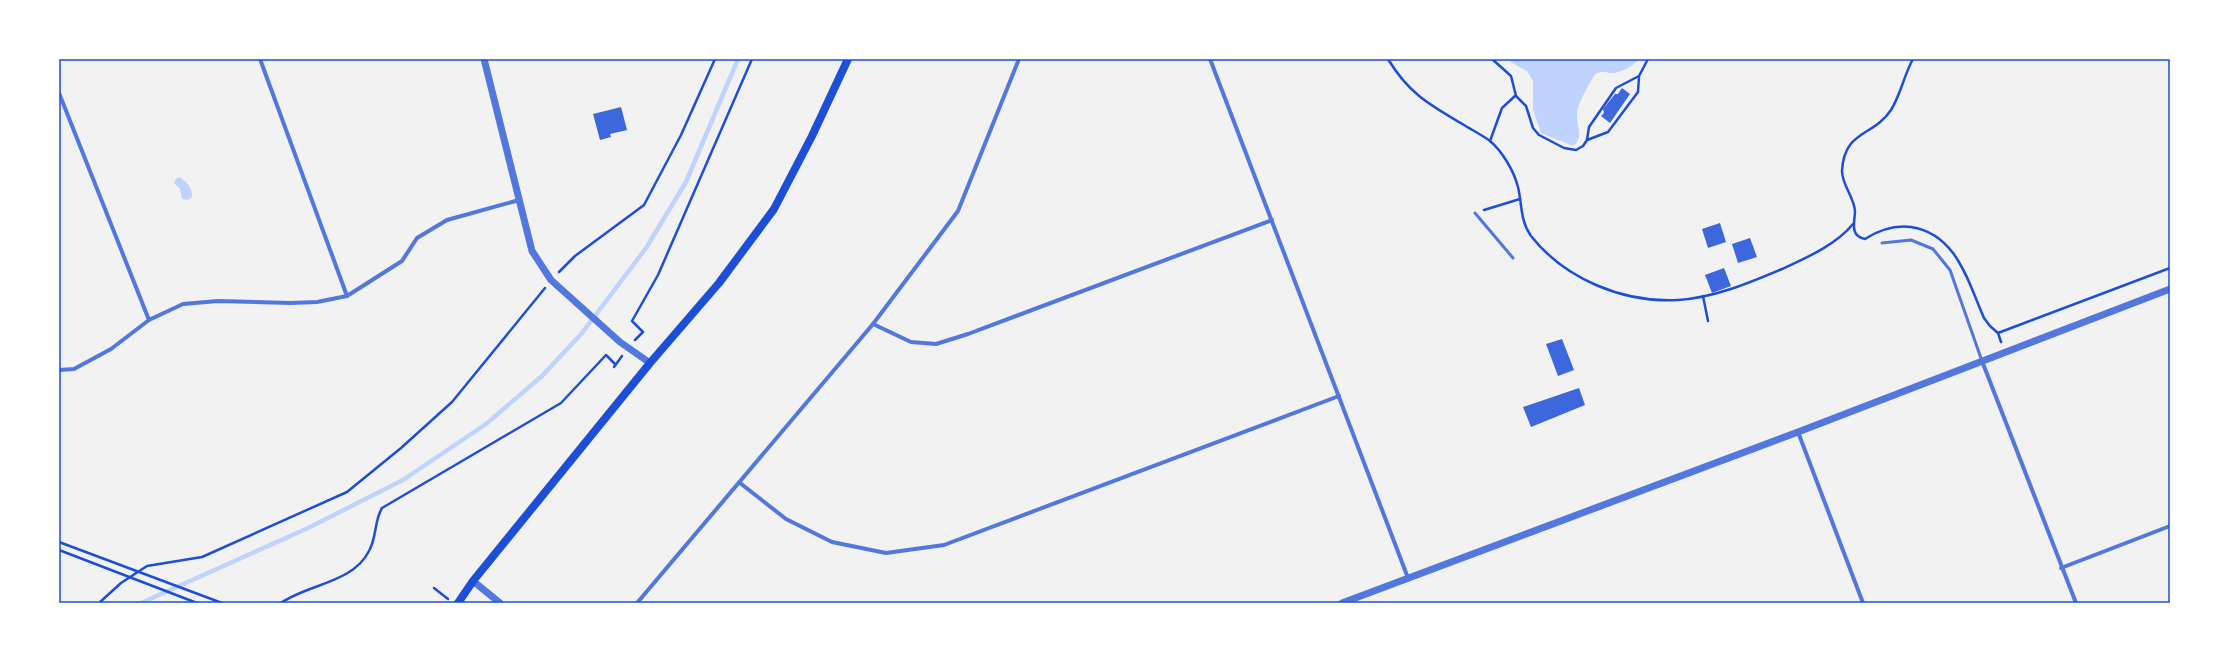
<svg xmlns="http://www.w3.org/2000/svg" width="2229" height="662" font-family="'Open Sans',sans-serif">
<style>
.water{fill:#bfd3fe}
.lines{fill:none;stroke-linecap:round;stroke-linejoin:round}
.stream{stroke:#bfd3fe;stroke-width:4.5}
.building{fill:#3d67dc}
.path{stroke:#1d4ed8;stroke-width:2.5}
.service{stroke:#5277de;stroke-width:3}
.minor{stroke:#5277de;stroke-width:4}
.tertiary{stroke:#5277de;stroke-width:7}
.secondary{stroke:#1d4ed8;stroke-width:8}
.neatline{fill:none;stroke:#1d4ed8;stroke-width:1.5}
</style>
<rect width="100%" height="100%" fill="#f2f2f2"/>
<g class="water">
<path d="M1509,59H1640C1632,66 1622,73 1611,73C1604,72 1601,71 1595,74C1590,83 1577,104 1577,114C1576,126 1585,137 1573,146L1541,133L1533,110V81L1527,71L1512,63Z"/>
<path d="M179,177C186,180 193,189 192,197L188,200L182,199L180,189L174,183L176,179Z"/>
</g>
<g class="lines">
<polyline class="stream" points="141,603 308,528 403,480 486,424 542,376 582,333 646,248 686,182 738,59"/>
</g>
<g class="building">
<polygon points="1622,88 1630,94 1610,123 1601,116 1604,113 1603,109 1615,94 1618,94"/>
<polygon points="621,107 627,130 610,134 611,137 600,140 593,114"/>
<polygon points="1720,223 1726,242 1708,248 1702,229"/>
<polygon points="1750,238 1757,257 1738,263 1732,244"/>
<polygon points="1724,268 1731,286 1712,293 1705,275"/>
<polygon points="1562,339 1574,370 1558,376 1546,344"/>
<polygon points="1579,388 1585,405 1531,427 1523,407"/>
</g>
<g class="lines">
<g class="path">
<path d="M1388,59C1409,94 1430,105 1464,125C1472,130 1482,135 1490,141C1502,151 1514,171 1518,187C1522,203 1520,221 1531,236C1565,279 1623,303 1678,300C1713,298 1749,283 1782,269C1806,258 1836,245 1853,224"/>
<polyline points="1492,59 1511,76 1516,96 1526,106 1533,128 1539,135 1564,148 1576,150 1583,146 1587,140 1589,127 1616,88 1639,76 1648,59"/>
<path d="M1913,59C1904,75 1901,94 1891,110C1873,137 1844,130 1842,171C1842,185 1854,197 1855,211C1855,221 1849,236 1865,239C1879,230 1894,225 1911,227C1957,234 1968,282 1984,318L1990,326L1998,333"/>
<polyline points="1587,140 1608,132 1638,92 1639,77"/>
<polyline points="1490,141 1502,108 1515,96"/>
<polyline points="1484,210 1520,199"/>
<polyline points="559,272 575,256 644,205 681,135 715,59"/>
<polyline points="1703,296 1708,321"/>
<polyline points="635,340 643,332 632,321 658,275 752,59"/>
<polyline points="2001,342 1998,333 2170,268"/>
<polyline points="614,367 622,356"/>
<polyline points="59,542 222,603"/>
<polyline points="59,550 197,603"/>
<polyline points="434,588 448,599"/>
<polyline points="99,603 121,583 147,566 202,557 347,492 401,448 452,402 545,288"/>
<path d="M281,603C308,584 353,583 369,551C377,537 374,521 382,508L561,403L606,355L615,364"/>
</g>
<g class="service">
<polyline points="1475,213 1513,258"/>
<polyline points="1882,243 1911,240 1933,249 1950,270 1982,361"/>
</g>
<g class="minor">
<polyline points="260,59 347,296"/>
<polyline points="1210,59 1408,578"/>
<polyline points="59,93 149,320"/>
<polyline points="873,324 911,342 936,344 968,334 1272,220"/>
<polyline points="1982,361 2076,603"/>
<polyline points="59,370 74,369 111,349 149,320 183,304 218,301 291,303 317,302 347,296 402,261 417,238 447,220 519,200"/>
<polyline points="1798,432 1863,603"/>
<polyline points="740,483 786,519 832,542 886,553 944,545 1339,396"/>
<polyline points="2061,568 2170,526"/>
<polyline points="637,603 873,324 958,211 1019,59"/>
</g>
<g class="tertiary">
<polyline points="484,59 532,251 551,280 620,342 650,363"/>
<polyline points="473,581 500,603"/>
<polyline points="1342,603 1798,432 2170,289"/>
</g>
<polyline class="secondary" points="458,603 473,581 650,363 719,283 774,209 812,136 848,59"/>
</g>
<rect width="2229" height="662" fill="none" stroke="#ffffff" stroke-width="120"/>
<rect x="60" y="60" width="2109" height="542" class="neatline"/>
</svg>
